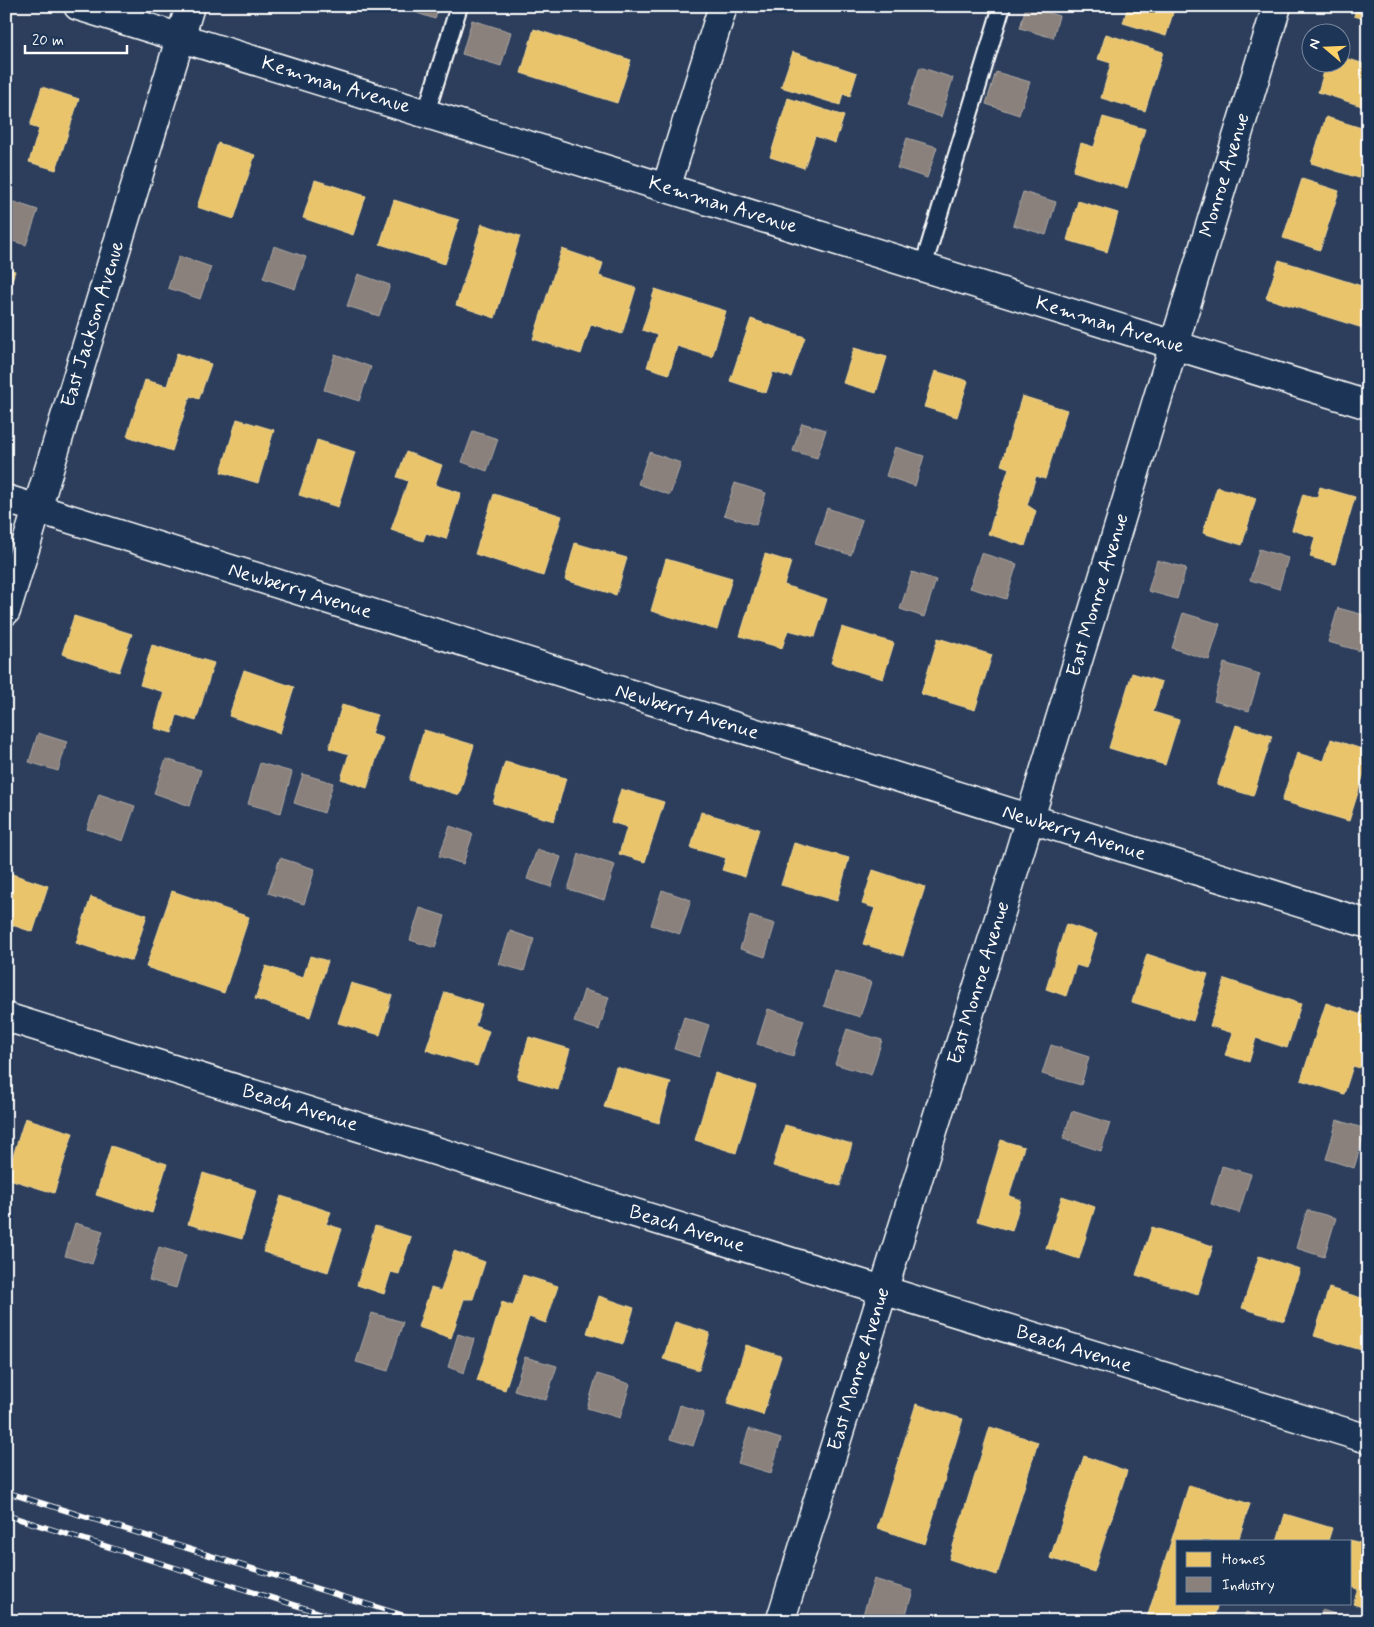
<svg xmlns="http://www.w3.org/2000/svg" width="1374" height="1627" font-family="Mynerve,sans-serif">
<style>
.homes{fill:#e9c46a;stroke:#f0d697}
.industry{fill:#8a817c;stroke:#ada7a3}
.lines{fill:none;stroke-linecap:round;stroke-linejoin:round}
.lane-casing{stroke:#fff;stroke-width:20}
.street-casing{stroke:#fff;stroke-width:31}
.secondary-casing{stroke:#fff;stroke-width:31}
.lane{stroke:#1d3557;stroke-width:16}
.street{stroke:#1d3557;stroke-width:28}
.secondary{stroke:#1d3557;stroke-width:28}
.rail-casing{stroke:#fff;stroke-width:5.5}
.rail{stroke:#1d3557;stroke-width:4;stroke-dasharray:11;stroke-linecap:butt}
.labels{text-anchor:middle;dominant-baseline:central;stroke-width:5;stroke-linejoin:round;paint-order:stroke}
.street-label{font-size:20px;fill:#fff;stroke:#1d3557}
</style>
<rect width="100%" height="100%" fill="#2c3e5c"/>
<filter id="ink" filterUnits="userSpaceOnUse"><feTurbulence type="fractalNoise" baseFrequency=".02" numOctaves="2"/><feDisplacementMap in="SourceGraphic" scale="10" xChannelSelector="R" yChannelSelector="G"/><feConvolveMatrix kernelMatrix="1 2 1 2 8 2 1 2 1" color-interpolation-filters="sRGB"/></filter>
<g filter="url(#ink)">
<g class="homes">
<polygon points="1128,6 1175,6 1166,36 1123,23"/>
<polygon points="1357,6 1368,6 1368,20 1354,16"/>
<polygon points="534,29 631,60 617,103 521,73"/>
<polygon points="1106,34 1163,52 1145,111 1101,98 1111,63 1098,59"/>
<polygon points="793,52 857,73 850,96 843,93 840,105 781,87"/>
<polygon points="1342,57 1368,65 1368,108 1318,92 1327,62 1342,62"/>
<polygon points="42,87 79,99 56,170 29,162 39,129 30,126"/>
<polygon points="788,98 844,116 835,143 815,136 804,168 770,157"/>
<polygon points="1103,117 1145,129 1127,188 1073,171 1081,143 1094,147"/>
<polygon points="1326,117 1368,130 1368,159 1362,179 1311,163"/>
<polygon points="218,143 255,155 234,219 197,207"/>
<polygon points="1302,179 1339,191 1320,250 1283,238"/>
<polygon points="315,180 366,196 353,235 303,218"/>
<polygon points="394,200 459,220 445,264 380,244"/>
<polygon points="1078,201 1118,213 1107,252 1067,240"/>
<polygon points="482,224 520,236 495,318 456,305"/>
<polygon points="562,249 603,263 599,276 636,288 622,334 591,324 581,354 533,339"/>
<polygon points="1279,260 1368,288 1368,323 1366,329 1266,298"/>
<polygon points="6,268 15,271 6,298"/>
<polygon points="655,289 726,311 712,357 677,346 669,374 647,367 657,335 642,330"/>
<polygon points="751,319 805,337 791,377 773,372 766,393 730,381"/>
<polygon points="854,348 887,357 876,393 843,383"/>
<polygon points="177,353 211,364 199,399 190,396 172,451 127,436 145,380 167,386"/>
<polygon points="935,371 968,381 957,417 924,407"/>
<polygon points="1022,396 1067,410 1045,479 1036,476 1027,505 1036,511 1025,546 988,534 1009,468 1001,465"/>
<polygon points="237,419 274,430 258,483 221,472"/>
<polygon points="317,440 355,452 338,507 299,495"/>
<polygon points="406,452 442,465 435,485 461,493 446,539 426,533 423,541 391,530 408,481 397,477"/>
<polygon points="1217,487 1256,498 1242,545 1203,533"/>
<polygon points="1320,487 1355,497 1335,564 1310,557 1315,537 1292,530 1303,494 1317,498"/>
<polygon points="494,494 562,516 543,576 475,554"/>
<polygon points="575,543 627,558 616,595 565,580"/>
<polygon points="765,554 791,562 784,585 827,599 815,637 788,630 782,648 740,636"/>
<polygon points="666,559 732,578 717,630 651,611"/>
<polygon points="74,616 132,634 119,672 62,654"/>
<polygon points="842,627 894,643 883,679 831,663"/>
<polygon points="938,638 992,655 975,710 921,694"/>
<polygon points="152,645 214,663 196,721 177,715 172,733 154,728 164,692 140,685"/>
<polygon points="244,670 294,687 280,733 229,716"/>
<polygon points="1132,673 1162,682 1153,712 1179,720 1165,765 1109,748"/>
<polygon points="342,705 377,715 371,734 383,738 367,788 341,779 349,754 329,748"/>
<polygon points="1236,725 1272,736 1253,796 1217,785"/>
<polygon points="424,730 474,745 459,795 409,780"/>
<polygon points="1331,739 1368,751 1368,761 1349,821 1282,801 1297,753 1324,761"/>
<polygon points="505,762 566,778 554,821 493,803"/>
<polygon points="621,789 664,802 645,862 619,854 627,827 611,822"/>
<polygon points="701,812 759,829 745,877 722,870 726,858 691,848"/>
<polygon points="794,843 849,858 837,901 781,885"/>
<polygon points="873,870 925,887 903,956 863,944 875,908 862,904"/>
<polygon points="6,872 48,886 33,932 6,923"/>
<polygon points="172,891 249,917 224,993 146,967"/>
<polygon points="91,897 147,915 132,961 76,943"/>
<polygon points="1066,924 1097,934 1086,968 1076,965 1066,996 1046,989"/>
<polygon points="1147,954 1208,974 1193,1021 1132,1002"/>
<polygon points="310,956 328,961 310,1017 255,999 266,966 303,978"/>
<polygon points="1225,979 1301,1004 1287,1048 1256,1038 1249,1062 1225,1055 1233,1033 1210,1026"/>
<polygon points="351,983 392,995 380,1035 338,1023"/>
<polygon points="445,992 482,1004 475,1026 489,1031 477,1066 426,1050"/>
<polygon points="1326,1003 1368,1017 1368,1068 1367,1070 1353,1066 1344,1094 1301,1080"/>
<polygon points="529,1037 570,1049 558,1090 517,1078"/>
<polygon points="616,1067 671,1082 659,1123 604,1107"/>
<polygon points="715,1073 756,1086 736,1153 695,1140"/>
<polygon points="25,1118 73,1133 54,1193 6,1178"/>
<polygon points="785,1125 852,1144 840,1186 773,1166"/>
<polygon points="1001,1140 1024,1147 1009,1196 1021,1200 1012,1231 977,1221"/>
<polygon points="111,1146 167,1164 152,1213 96,1195"/>
<polygon points="203,1173 256,1190 242,1239 188,1224"/>
<polygon points="281,1196 331,1212 326,1224 342,1229 328,1272 263,1252"/>
<polygon points="1062,1196 1095,1207 1079,1259 1046,1248"/>
<polygon points="375,1226 411,1237 399,1274 391,1272 384,1294 357,1285"/>
<polygon points="1152,1227 1213,1246 1198,1294 1136,1275"/>
<polygon points="454,1251 485,1262 473,1299 464,1299 451,1338 418,1327 431,1288 441,1291"/>
<polygon points="1259,1256 1300,1269 1284,1321 1242,1308"/>
<polygon points="523,1275 558,1286 546,1323 529,1317 505,1390 477,1381 502,1302 513,1306"/>
<polygon points="1329,1288 1368,1300 1368,1352 1314,1336"/>
<polygon points="599,1296 634,1308 623,1344 587,1333"/>
<polygon points="675,1322 710,1333 699,1370 663,1359"/>
<polygon points="746,1345 781,1356 763,1415 727,1404"/>
<polygon points="916,1404 963,1419 925,1544 877,1528"/>
<polygon points="990,1427 1038,1442 997,1575 949,1559"/>
<polygon points="1084,1456 1127,1471 1094,1572 1050,1558"/>
<polygon points="1189,1485 1250,1504 1238,1541 1178,1541 1178,1603 1218,1603 1213,1621 1146,1621"/>
<polygon points="1285,1514 1332,1528 1328,1541 1277,1541"/>
<polygon points="1350,1540 1368,1545 1368,1609 1353,1604 1358,1589 1350,1587"/>
</g>
<g class="industry">
<polygon points="419,6 439,6 435,19 417,13"/>
<polygon points="1026,6 1059,16 1053,38 1020,28"/>
<polygon points="472,20 511,32 501,66 462,54"/>
<polygon points="920,67 953,78 941,117 907,106"/>
<polygon points="996,72 1030,82 1019,115 986,104"/>
<polygon points="907,138 937,147 927,178 897,168"/>
<polygon points="1023,192 1056,202 1046,235 1013,225"/>
<polygon points="8,200 38,210 26,245 6,239 6,206"/>
<polygon points="274,246 306,257 295,289 263,278"/>
<polygon points="179,256 211,267 200,299 168,288"/>
<polygon points="358,274 390,285 379,316 347,306"/>
<polygon points="335,354 371,367 359,401 324,390"/>
<polygon points="802,423 826,430 817,458 793,451"/>
<polygon points="473,431 498,439 487,471 462,462"/>
<polygon points="895,447 924,456 915,486 886,476"/>
<polygon points="649,452 681,463 670,495 638,484"/>
<polygon points="735,483 766,493 756,525 724,515"/>
<polygon points="827,508 862,520 851,555 815,544"/>
<polygon points="1259,549 1288,558 1279,589 1250,580"/>
<polygon points="981,553 1017,564 1006,599 970,588"/>
<polygon points="1157,560 1186,568 1177,599 1148,591"/>
<polygon points="912,572 936,580 924,617 900,609"/>
<polygon points="1338,608 1368,616 1368,627 1361,651 1328,642"/>
<polygon points="1183,613 1220,624 1209,660 1172,648"/>
<polygon points="1224,663 1260,674 1249,711 1214,701"/>
<polygon points="38,733 67,742 58,771 29,762"/>
<polygon points="166,759 201,770 190,806 154,793"/>
<polygon points="260,763 292,772 281,813 248,804"/>
<polygon points="303,774 333,783 324,813 294,803"/>
<polygon points="99,794 135,806 123,841 87,829"/>
<polygon points="450,826 473,834 463,864 439,856"/>
<polygon points="537,849 561,857 551,887 527,879"/>
<polygon points="579,854 615,865 604,900 568,889"/>
<polygon points="280,858 315,869 304,904 268,893"/>
<polygon points="662,890 691,900 680,934 651,925"/>
<polygon points="420,908 445,916 435,948 410,940"/>
<polygon points="750,916 775,924 765,957 740,949"/>
<polygon points="510,931 534,939 524,971 499,964"/>
<polygon points="835,971 871,982 860,1017 824,1006"/>
<polygon points="584,990 609,997 599,1030 574,1022"/>
<polygon points="768,1009 804,1020 793,1056 757,1044"/>
<polygon points="684,1017 709,1025 699,1057 674,1049"/>
<polygon points="847,1029 882,1040 871,1075 835,1064"/>
<polygon points="1051,1045 1089,1057 1081,1085 1042,1074"/>
<polygon points="1072,1111 1110,1123 1101,1151 1063,1139"/>
<polygon points="1337,1120 1366,1129 1354,1168 1326,1159"/>
<polygon points="1222,1166 1251,1174 1239,1213 1211,1204"/>
<polygon points="1307,1210 1336,1218 1324,1257 1296,1248"/>
<polygon points="75,1223 103,1231 92,1264 65,1256"/>
<polygon points="159,1247 186,1255 176,1288 149,1280"/>
<polygon points="372,1313 403,1322 388,1371 356,1362"/>
<polygon points="458,1334 474,1339 464,1373 448,1367"/>
<polygon points="525,1357 557,1366 546,1400 514,1390"/>
<polygon points="597,1374 630,1384 620,1418 587,1408"/>
<polygon points="680,1405 704,1413 693,1446 670,1439"/>
<polygon points="749,1429 781,1439 771,1473 738,1463"/>
<polygon points="874,1579 913,1591 904,1621 861,1621"/>
<polygon points="1322,1610 1357,1621 1319,1621"/>
<polygon points="1246,1612 1273,1621 1243,1621"/>
<polygon points="918,1615 937,1621 916,1621"/>
</g>
<g class="lines">
<defs>
<g id="lane">
<polyline points="426,113 459,6"/>
<polyline points="923,267 1002,6"/>
</g>
<g id="street">
<polyline points="666,188 723,6"/>
<polyline points="6,499 1368,924"/>
<polyline points="6,611 190,6"/>
<polyline points="6,1017 840,1277 1368,1439"/>
<polyline points="781,1619 1016,864 1277,6"/>
</g>
<polyline id="secondary" points="78,6 1368,405"/>
</defs>
<use href="#lane" class="lane-casing"/>
<use href="#street" class="street-casing"/>
<use href="#secondary" class="secondary-casing"/>
<use href="#lane" class="lane"/>
<use href="#street" class="street"/>
<use href="#secondary" class="secondary"/>
<defs>
<g id="rail">
<polyline points="6,1492 421,1621"/>
<polyline points="6,1515 346,1621"/>
</g>
</defs>
<use href="#rail" class="rail-casing"/>
<use href="#rail" class="rail"/>
</g>
</g>
<g class="labels">
<g class="street-label">
<text transform="translate(336 85) rotate(17)">Kemman Avenue</text>
<text transform="translate(1225 175) rotate(-73)">Monroe Avenue</text>
<text transform="translate(723 205) rotate(17)">Kemman Avenue</text>
<text transform="translate(93 324) rotate(-73)">East Jackson Avenue</text>
<text transform="translate(1110 325) rotate(17)">Kemman Avenue</text>
<text transform="translate(300 591) rotate(17)">Newberry Avenue</text>
<text transform="translate(1098 595) rotate(-73)">East Monroe Avenue</text>
<text transform="translate(687 712) rotate(17)">Newberry Avenue</text>
<text transform="translate(1074 833) rotate(17)">Newberry Avenue</text>
<text transform="translate(979 983) rotate(-73)">East Monroe Avenue</text>
<text transform="translate(300 1108) rotate(17)">Beach Avenue</text>
<text transform="translate(687 1229) rotate(17)">Beach Avenue</text>
<text transform="translate(1074 1349) rotate(17)">Beach Avenue</text>
<text transform="translate(859 1369) rotate(-73)">East Monroe Avenue</text>
</g>
</g>
<rect width="1374" height="1627" fill="none" stroke="#1d3557" stroke-width="25"/>
<rect x="12" y="12" width="1349" height="1602" fill="none" stroke="#fff" stroke-width="2" filter="url(#ink)"/>
<rect x="1176" y="1540" width="175" height="65" fill="#1d3557" stroke="#77869a"/>
<rect x="1186" y="1552" width="25" height="15" fill="#e9c46a" stroke="#77869a"/>
<text x="1222" y="1564" font-size="15" fill="#ffffff">Homes</text>
<rect x="1186" y="1577" width="25" height="15" fill="#8a817c" stroke="#77869a"/>
<text x="1222" y="1590" font-size="15" fill="#ffffff">Industry</text>
<g transform="translate(1326 48) rotate(289)"><circle r="24" fill="#1d3557" stroke="#77869a"/>
<path d="M0-4L9 19L0 12L-9 19Z" fill="#ffd166"/>
<text y="-8" font-size="14" font-weight="bold" text-anchor="middle" fill="#ffffff">N</text>
</g>
<path d="M25 45v8h102v-8" fill="none" stroke="#ffffff" stroke-width="2.5"/>
<text x="32" y="45" font-size="15" fill="#ffffff" stroke="#1d3557" stroke-width="4" paint-order="stroke">20 m</text>
</svg>
